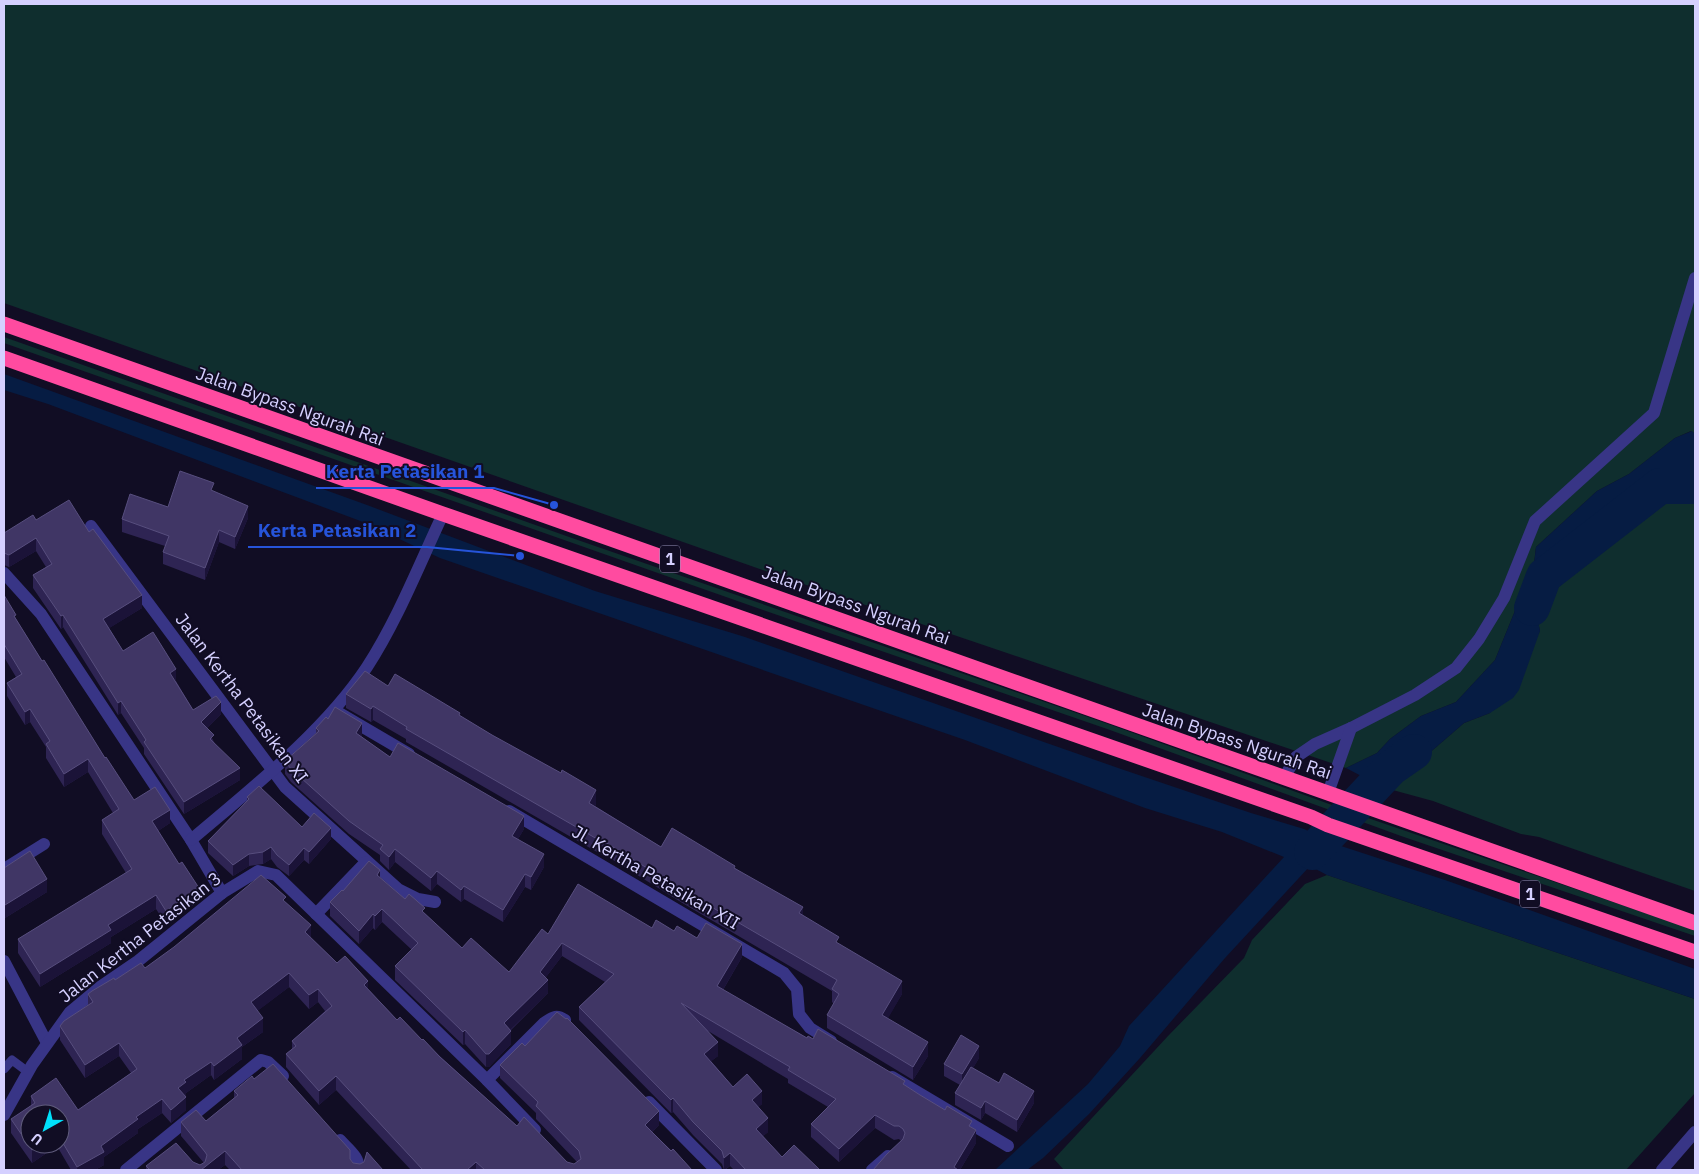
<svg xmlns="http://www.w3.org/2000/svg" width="1699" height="1174" font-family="'IBM Plex Sans',sans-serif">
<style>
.green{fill:#0f2e2e}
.water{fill:#061c43}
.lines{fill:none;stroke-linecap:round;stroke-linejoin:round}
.river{stroke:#061c43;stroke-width:36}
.lane{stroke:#383586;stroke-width:9}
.street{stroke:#383586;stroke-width:12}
.highway{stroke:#ff4ba0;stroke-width:15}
.wall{fill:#2e2453;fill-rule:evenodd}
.shaded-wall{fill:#1b1338}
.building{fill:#403665;stroke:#574e7e}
.labels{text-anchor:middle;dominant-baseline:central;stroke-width:4;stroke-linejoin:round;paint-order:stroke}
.shield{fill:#110d24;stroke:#9a96bd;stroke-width:1}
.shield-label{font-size:16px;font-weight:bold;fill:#d5d0ff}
.street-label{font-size:18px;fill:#d5d0ff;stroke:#110d24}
.leader{fill:none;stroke:#2654da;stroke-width:2}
.callout-dot{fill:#2654da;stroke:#110d24;stroke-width:2}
.callout-label{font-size:19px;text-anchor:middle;font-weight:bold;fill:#2654da;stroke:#110d24;stroke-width:4;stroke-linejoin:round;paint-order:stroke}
</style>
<rect width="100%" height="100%" fill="#110d24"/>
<g class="green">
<polygon points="4,4 1695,4 1695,434 1691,431 1675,438 1629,474 1597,491 1536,547 1534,564 1495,660 1456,702 1421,716 1390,739 1377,753 1346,768 774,574 4,303"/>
<polygon points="4,337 572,538 1111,725 1365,817 1695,930 1695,936 1401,836 1110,730 763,610 4,343"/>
<polygon points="1688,472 1695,472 1695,891 1539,837 1521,834 1433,801 1389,789 1389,780 1395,774 1420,761 1464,723 1490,713 1540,631 1538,622 1546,590 1563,552"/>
<polygon points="1327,875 1695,999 1695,1093 1626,1170 1064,1170 1054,1159 1168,1036 1244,958 1252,940 1305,884"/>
</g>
<g class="water">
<polygon points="4,374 367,505 595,591 745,637 1121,769 1251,813 1304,829 1338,845 1445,880 1695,969 1695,999 1327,875 1310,866 1225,958 1140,1058 1089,1114 1043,1158 1027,1170 995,1170 1088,1084 1120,1046 1129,1026 1284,857 1222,832 1145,808 965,740 440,558 363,522 48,404 4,390"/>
<polygon points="1692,431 1695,434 1695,472 1687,472 1563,552 1546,590 1538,621 1540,631 1519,690 1513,698 1490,713 1464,723 1420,761 1395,774 1389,780 1389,789 1369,780 1346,768 1377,753 1390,739 1421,716 1456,702 1495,660 1534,564 1536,547 1597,491 1629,474 1675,438"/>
</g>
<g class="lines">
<g class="river">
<polyline points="1532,608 1544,576 1660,486 1695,486"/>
<polyline points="1312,852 1391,768 1414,752"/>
</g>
<polyline class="lane" points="4,1069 12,1060 28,1072"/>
<g class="street">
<polyline points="91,526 285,787 398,889 418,899 435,902"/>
<polyline points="4,573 41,614 191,840 222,893"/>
<polyline points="334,710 409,754"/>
<polyline points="1284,778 1296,757 1315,744 1351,728 1415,695 1456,668 1479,639 1504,598 1535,521 1654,413 1695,278"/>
<polyline points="1328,793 1351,728"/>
<polyline points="509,811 784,973 797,989 799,1014 810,1028 831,1041"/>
<path d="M191,840C251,789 324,732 367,667C398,619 419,565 443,514"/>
<polyline points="4,869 44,844"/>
<polyline points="316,914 366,862"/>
<polyline points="4,961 47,1043"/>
<polyline points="892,1077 1008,1146"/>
<path d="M487,1080L544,1023C553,1017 556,1014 565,1020"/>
<polyline points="649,1102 716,1170"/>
<polyline points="4,1115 32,1065 70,1012 100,987 138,961 222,893 258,871 276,875 487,1080 535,1130"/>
<path d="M340,1140C348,1149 361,1158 358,1170"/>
<polyline points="126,1170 261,1060 268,1062 283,1076"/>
<polyline points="872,1170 888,1156"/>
<polyline points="1662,1170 1695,1132"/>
</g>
<g class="highway">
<polyline points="4,324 1695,923"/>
<polyline points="4,358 443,514 1311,817 1328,825 1695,952"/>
</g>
</g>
<g class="wall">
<polygon points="214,491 248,518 235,549 219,542 205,580 163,564 163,552 165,546 122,532 122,519 168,507"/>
<polygon points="36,520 89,532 142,608 109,628 123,651 176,681 193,710 221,714 207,728 214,742 240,780 184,814 144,754 144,748 121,713 118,715 63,627 61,629 33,588 33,575 46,567 36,551 9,567 4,565 4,533"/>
<polygon points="4,595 16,619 42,661 105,758 134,800 170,823 158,831 199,901 166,924 156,909 111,937 111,943 40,987 18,953 18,939 126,873 102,834 102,820 113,813 88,772 64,787 46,758 46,747 30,722 25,725 7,696 7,683 16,677 4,657"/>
<polygon points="388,686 460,716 596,804 595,806 661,847 735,868 803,916 902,994 887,1019 928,1056 913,1080 827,1028 827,1015 834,1004 832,1002 832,991 684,904 605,855 604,856 406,742 406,739 373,720 371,722 346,708 346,694"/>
<polygon points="328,719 362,736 361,737 390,757 524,829 518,839 544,867 531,890 525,887 503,922 464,899 461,902 437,884 431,891 395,862 389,870 380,861 380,855 349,834 291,782 285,774 285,761 316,733 316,728"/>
<polygon points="247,797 302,827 331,839 309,864 304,860 289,876 277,867 271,859 263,864 249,866 233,876 208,853 208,841 247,801"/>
<polygon points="4,868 47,892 5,918 4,915"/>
<polygon points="380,877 405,899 425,914 462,948 509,972 548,934 652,928 674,931 697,938 742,957 723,990 807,1038 905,1086 972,1128 976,1143 960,1170 873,1170 901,1141 899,1139 894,1140 875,1128 839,1162 811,1137 811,1124 828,1107 788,1083 788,1079 708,1031 718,1056 711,1061 733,1087 762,1104 758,1107 768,1132 763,1136 782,1157 819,1170 734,1170 730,1166 725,1170 724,1170 722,1164 693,1135 673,1112 671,1113 579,1020 579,1007 605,982 562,956 546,977 548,993 511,1030 511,1044 489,1067 486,1067 465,1044 463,1045 395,980 395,966 412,950 382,922 375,930 373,928 359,944 330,916 330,902"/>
<path d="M286,903L311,938L337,963L368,989L397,1020L422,1040L517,1126L567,1162L574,1164L577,1162L536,1119V1113L500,1078V1065L525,1046L659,1125L652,1132L692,1170H411L336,1090L319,1105L286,1067V1054L292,1049V1041L325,1011L318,1002L309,1009L289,987L257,1011L263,1032L242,1047V1059L214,1080L211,1075L186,1093V1110L171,1123L162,1113L138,1129V1133L104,1157V1165L95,1170H71L57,1146L32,1163L11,1133V1119L31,1106V1096L78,1110L131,1073L119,1056L85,1078L60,1040V1026L88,1005V994L115,980L145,968ZM60,1114V1144H30Z"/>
<polygon points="979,1058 973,1068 1034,1103 1017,1132 985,1113 981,1120 955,1105 955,1093 960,1085 944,1076 944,1064"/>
<polygon points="254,1079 350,1159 353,1163 383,1170 230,1170 225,1165 218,1170 146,1170 146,1166 193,1162 200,1165 204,1163 181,1136 181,1122 206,1121 234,1098 234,1091"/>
</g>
<g class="shaded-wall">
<polygon points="248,506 248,518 235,549 235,537"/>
<polygon points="219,530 219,542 205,580 205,568"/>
<polygon points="36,538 36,551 9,567 9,555"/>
<polygon points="142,595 142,608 103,632 103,619"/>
<polygon points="63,615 63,627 61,629 61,616"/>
<polygon points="176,669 176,681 170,685 170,673"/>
<polygon points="121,701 121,713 118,715 118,703"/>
<polygon points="221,702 221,714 201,734 201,722"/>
<polygon points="373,706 373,720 371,722 371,709"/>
<polygon points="30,709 30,722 25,725 25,712"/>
<polygon points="362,723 362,736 356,746 356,733"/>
<polygon points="88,759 88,772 64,787 64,774"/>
<polygon points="240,768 240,780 184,814 184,802"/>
<polygon points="596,790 596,804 589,816 589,803"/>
<polygon points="170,810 170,823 152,835 152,821"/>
<polygon points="524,816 524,829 512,849 512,836"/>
<polygon points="331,828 331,839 309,864 309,852"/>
<polygon points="605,842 605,855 604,856 604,843"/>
<polygon points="271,847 271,859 263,864 263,852"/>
<polygon points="304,848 304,860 289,876 289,865"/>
<polygon points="395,849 395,862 389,870 389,857"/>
<polygon points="249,854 249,866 233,876 233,865"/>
<polygon points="544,854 544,867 531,890 531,877"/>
<polygon points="380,870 380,883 377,875"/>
<polygon points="437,871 437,884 431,891 431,878"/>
<polygon points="525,874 525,887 503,922 503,910"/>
<polygon points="47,879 47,892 5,918 5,905"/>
<polygon points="464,886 464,899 461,902 461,890"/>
<polygon points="199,888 199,901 166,924 166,911"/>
<polygon points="156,895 156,909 111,937 111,943 40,987 40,974 108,925"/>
<polygon points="803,907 803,920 799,913"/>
<polygon points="382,909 382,922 375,930 375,916"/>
<polygon points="373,914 373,928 359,944 359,931"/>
<polygon points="311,925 311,939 305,932"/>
<polygon points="562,943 562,956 540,985 540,972"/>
<polygon points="742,944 742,957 717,1000 717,986"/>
<polygon points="289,973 289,987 251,1016 251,1002"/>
<polygon points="548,980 548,993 504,1036 504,1023"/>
<polygon points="368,981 368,995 364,985"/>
<polygon points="902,981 902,994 882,1029 882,1015"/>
<polygon points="318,989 318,1002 309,1009 309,995"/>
<polygon points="263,1018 263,1032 242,1047 242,1059 214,1080 214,1066 237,1038"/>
<polygon points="465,1030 465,1044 463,1045 463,1032"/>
<polygon points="511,1031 511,1044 489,1067 486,1067 486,1054"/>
<polygon points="718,1042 718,1056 704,1067 704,1054"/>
<polygon points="928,1042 928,1056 913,1080 913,1067"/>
<polygon points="119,1043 119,1056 85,1078 85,1065"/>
<polygon points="979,1046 979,1058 962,1087 962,1074"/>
<polygon points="211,1062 211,1075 186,1093 186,1096 178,1101 178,1088 184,1080"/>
<polygon points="336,1076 336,1090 319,1105 319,1091"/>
<polygon points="762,1091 762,1104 752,1113 752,1100"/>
<polygon points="1034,1091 1034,1103 1017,1132 1017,1120"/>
<polygon points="186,1097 186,1110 171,1123 171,1110"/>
<polygon points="673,1098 673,1112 671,1113 671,1100"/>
<polygon points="162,1099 162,1113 138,1129 138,1133 104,1157 104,1165 95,1170 77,1170 77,1167 101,1146 136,1117"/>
<polygon points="985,1101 985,1113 981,1120 981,1108"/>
<polygon points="659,1111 659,1125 645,1138 645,1125"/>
<polygon points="875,1115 875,1128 839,1162 839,1149"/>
<polygon points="768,1118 768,1132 756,1142 756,1129"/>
<polygon points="976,1130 976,1143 960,1170 954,1170 954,1167"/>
<polygon points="41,1144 57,1144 57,1146 32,1163 32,1150"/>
<polygon points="225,1151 225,1165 218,1170 201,1170"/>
<polygon points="730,1153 730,1166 724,1170 724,1158"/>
<polygon points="476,1162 476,1170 467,1170"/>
</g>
<g class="building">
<polygon points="180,471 214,483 211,490 248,506 235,537 219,530 205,568 163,552 169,536 122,519 130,494 168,507"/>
<polygon points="69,500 89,532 93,529 142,595 103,619 123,651 153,632 176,669 170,673 193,710 216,696 221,702 201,722 214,735 210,739 240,768 184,802 144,742 146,740 121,701 118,703 63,615 61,616 33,575 52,564 36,538 9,555 4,553 4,533 33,515 36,520"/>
<polygon points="4,595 16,615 14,616 42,661 44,660 105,758 106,757 134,800 155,787 170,810 152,821 179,864 182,862 199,888 166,911 156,895 108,925 111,930 40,974 18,939 132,869 102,820 119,809 88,759 64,774 46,744 50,741 30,709 25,712 7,683 22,674 4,644"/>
<polygon points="365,671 388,686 395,674 460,713 459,715 492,735 561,773 562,770 596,790 589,803 661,847 672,828 735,866 734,868 803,907 799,913 839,937 836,942 902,981 882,1015 928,1042 913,1067 827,1015 839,994 832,989 837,980 684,891 605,842 604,843 406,729 407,727 373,706 371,709 346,694"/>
<polygon points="335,707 362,723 356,733 390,757 398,743 524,816 512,836 544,854 531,877 525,874 503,910 464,886 461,890 437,871 431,878 395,849 389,857 380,849 383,845 349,821 291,769 285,761 319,731 316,728 326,717 328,719"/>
<polygon points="259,786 302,827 314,813 331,828 309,852 304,848 289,865 277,855 271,847 263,852 249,854 233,865 208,841 249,799 247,797"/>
<polygon points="30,851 47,879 5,905 4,903 4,868"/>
<polygon points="369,861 380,870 377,875 405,899 409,894 425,908 422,911 462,948 471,938 509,972 542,929 548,934 578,884 652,928 656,920 674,931 677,926 697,938 706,923 742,944 717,986 807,1038 808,1036 813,1039 818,1029 905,1081 903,1084 920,1095 945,1110 947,1106 972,1121 969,1126 976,1130 954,1167 958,1170 873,1170 887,1154 903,1139 905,1133 903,1129 899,1126 894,1126 875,1115 839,1149 811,1124 836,1099 788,1070 790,1067 681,1003 718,1042 704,1054 733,1087 747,1074 762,1091 752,1100 768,1118 756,1129 782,1157 794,1145 819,1169 818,1170 746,1170 730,1153 724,1158 722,1151 693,1122 673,1098 671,1100 579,1007 614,974 562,943 540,972 548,980 504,1023 511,1031 489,1054 486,1054 465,1030 463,1032 395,966 418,943 382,909 375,916 373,914 359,931 330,902 342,890 343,891"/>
<polygon points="261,875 286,897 283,900 311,925 305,932 337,963 345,956 368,981 364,985 397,1020 400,1017 422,1040 423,1039 440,1057 517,1126 524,1117 567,1162 574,1164 581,1159 579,1151 536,1106 538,1102 500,1065 522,1043 525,1046 557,1012 566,1019 567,1018 659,1111 645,1125 671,1151 673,1149 692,1170 485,1170 476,1162 467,1170 423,1170 336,1076 319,1091 286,1054 296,1046 292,1041 332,1006 318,989 309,995 289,973 251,1002 263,1018 237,1038 242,1045 214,1066 211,1062 184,1080 186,1082 178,1088 186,1097 171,1110 162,1099 136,1117 138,1119 101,1146 104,1152 77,1167 60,1138 60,1114 30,1114 30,1144 41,1144 32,1150 11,1119 35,1103 31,1096 56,1078 78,1110 137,1069 119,1043 85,1065 60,1026 64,1021 93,1002 88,994 92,991 114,978 115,980 141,963 145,968 174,947"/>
<polygon points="961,1035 979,1046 962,1074 944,1064"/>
<polygon points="273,1064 350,1150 350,1159 353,1163 360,1164 364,1162 367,1152 383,1170 242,1170 225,1151 201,1170 150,1170 146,1166 176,1143 193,1162 200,1165 205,1162 207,1155 205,1152 181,1122 196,1110 206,1121 238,1095 234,1091 252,1076 254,1079"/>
<polygon points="971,1067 999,1083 1004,1073 1034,1091 1017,1120 985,1101 981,1108 955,1093"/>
</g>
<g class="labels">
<g class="shield">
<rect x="660" y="545.5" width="20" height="27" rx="4"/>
<rect x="1520" y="880.5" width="20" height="27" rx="4"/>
</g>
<g class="shield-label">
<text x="670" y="559">1</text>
<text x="1530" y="894">1</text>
</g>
<g class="street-label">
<text transform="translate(290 406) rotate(20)">Jalan Bypass Ngurah Rai</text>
<text transform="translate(856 605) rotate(20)">Jalan Bypass Ngurah Rai</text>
<text transform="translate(242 698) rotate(53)">Jalan Kertha Petasikan XI</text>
<text transform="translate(1237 741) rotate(19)">Jalan Bypass Ngurah Rai</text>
<text transform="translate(656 877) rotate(30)">Jl. Kertha Petasikan XII</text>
<text transform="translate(140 937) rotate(-38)">Jalan Kertha Petasikan 3</text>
</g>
</g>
<path class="leader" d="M554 505L494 488H316M520 556L427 547H248"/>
<g class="callout-dot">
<circle cx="554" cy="505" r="5"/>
<circle cx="520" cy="556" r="5"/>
</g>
<g class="callout-label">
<text x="405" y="478">Kerta Petasikan 1</text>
<text x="337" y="537">Kerta Petasikan 2</text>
</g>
<rect width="1699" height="1174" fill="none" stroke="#d5d0ff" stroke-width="10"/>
<g transform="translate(45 1129) rotate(219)"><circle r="24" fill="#110d24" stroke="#5f5b7c"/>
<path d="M0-4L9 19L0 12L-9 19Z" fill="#00e0fb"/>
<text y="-8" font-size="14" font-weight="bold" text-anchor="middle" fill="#d5d0ff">U</text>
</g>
</svg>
